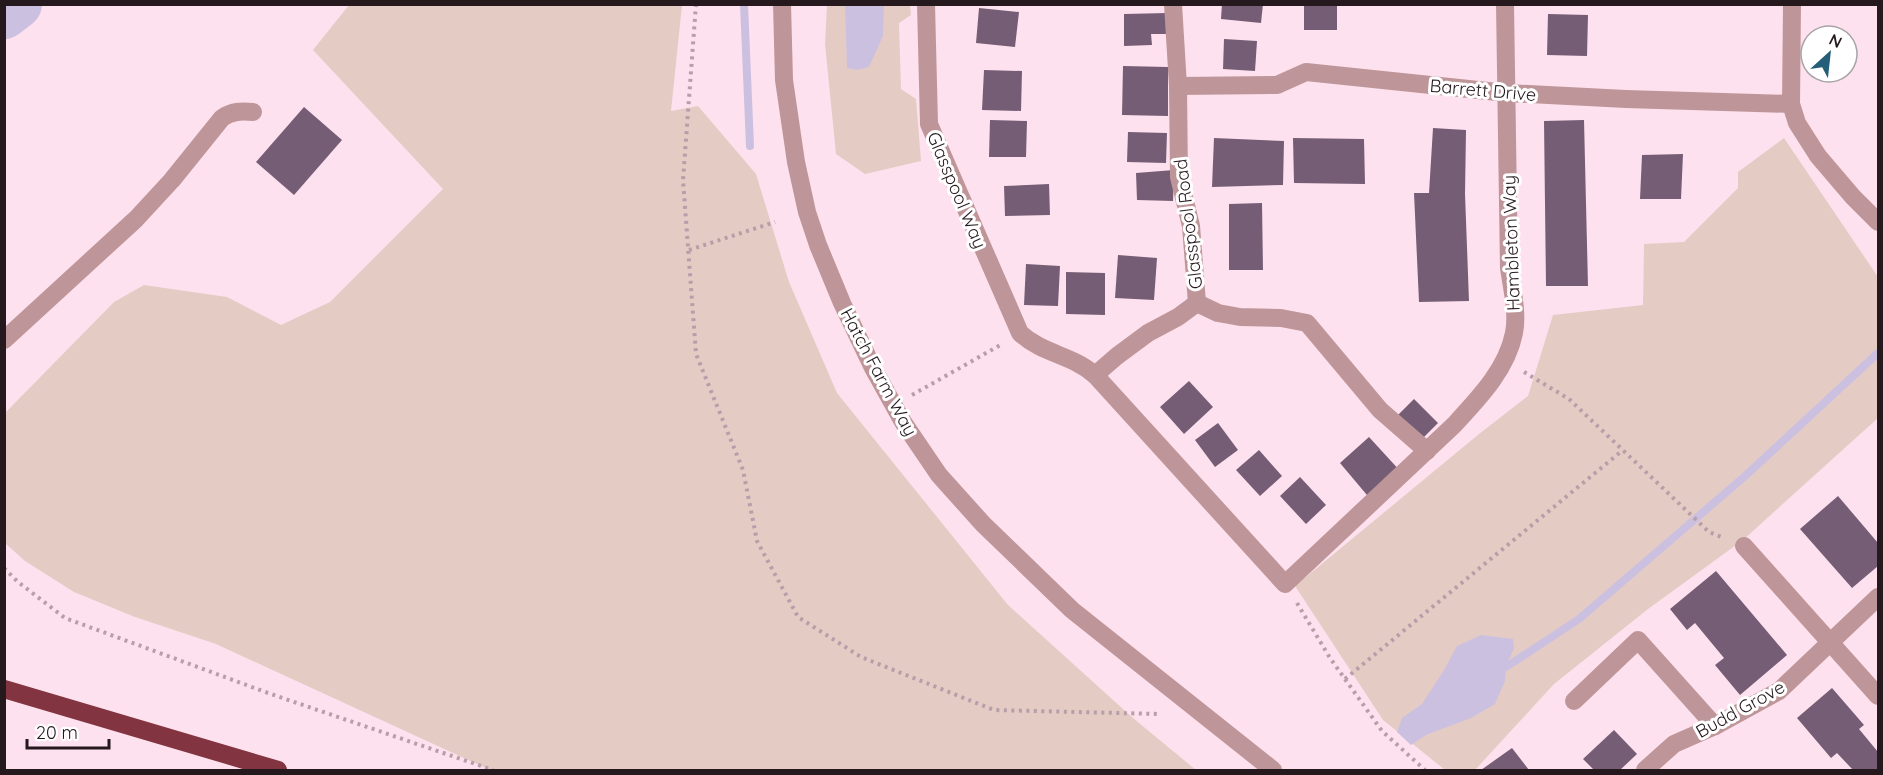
<svg xmlns="http://www.w3.org/2000/svg" width="1883" height="775" font-family="Quicksand,sans-serif">
<style>
.green{fill:#e4ccc5}
.water{fill:#ccc0e1}
.lines{fill:none;stroke-linecap:round;stroke-linejoin:round}
.stream{stroke:#ccc0e1;stroke-width:8}
.river{stroke:#ccc0e1;stroke-width:50}
.building{fill:#755d75}
.path{stroke:#b69fa9;stroke-width:4;stroke-dasharray:3 4.5;stroke-linecap:butt}
.minor{stroke:#be9699;stroke-width:18}
.highway{stroke:#823440;stroke-width:18}
.labels{text-anchor:middle;dominant-baseline:central;stroke-width:6;stroke-linejoin:round;paint-order:stroke}
.street-label{font-size:18px;fill:#25191e;stroke:#fff}
</style>
<rect width="100%" height="100%" fill="#fee1ee"/>
<g class="green">
<polygon points="349,5 682,5 671,111 698,106 756,174 789,282 837,393 1008,605 1133,718 1196,770 490,770 216,644 135,617 74,592 25,561 5,543 5,413 114,302 144,285 227,297 281,325 330,302 443,189 313,50"/>
<polygon points="827,5 910,5 911,15 899,23 901,89 916,99 921,161 865,174 836,154 825,44"/>
<polygon points="1784,138 1878,277 1878,418 1743,540 1648,609 1554,684 1475,770 1445,770 1383,720 1295,586 1479,434 1528,396 1553,315 1643,305 1644,244 1684,242 1738,188 1738,172"/>
</g>
<g class="water">
<polygon points="845,5 884,5 883,36 869,67 857,70 847,68"/>
<polygon points="1481,635 1513,639 1514,648 1506,667 1505,681 1495,704 1471,718 1426,735 1411,745 1397,732 1402,718 1422,704 1444,670 1457,646"/>
</g>
<g class="lines">
<g class="stream">
<polyline points="744,4 750,146"/>
<polyline points="1506,667 1579,619 1744,477 1878,353"/>
</g>
<polyline class="river" points="4,14 17,4"/>
</g>
<g class="building">
<polygon points="1222,4 1263,4 1261,23 1221,19"/>
<rect x="1304" y="4" width="33" height="26"/>
<polygon points="979,8 1019,12 1015,47 976,43"/>
<polygon points="1168,13 1169,34 1151,34 1152,45 1124,46 1124,14"/>
<polygon points="1548,14 1588,15 1587,56 1547,55"/>
<polygon points="1224,39 1257,41 1255,71 1223,69"/>
<polygon points="1123,66 1168,67 1168,116 1122,115"/>
<polygon points="984,70 1022,71 1021,111 982,110"/>
<polygon points="304,107 342,140 294,195 256,162"/>
<polygon points="990,120 1027,121 1026,157 989,157"/>
<polygon points="1584,120 1588,286 1546,286 1544,121"/>
<polygon points="1433,128 1466,130 1465,194 1469,301 1419,302 1414,193 1429,193"/>
<polygon points="1128,132 1167,133 1166,163 1127,162"/>
<polygon points="1214,138 1284,141 1283,185 1212,187"/>
<polygon points="1293,138 1364,139 1365,184 1294,183"/>
<polygon points="1683,154 1681,199 1640,199 1642,155"/>
<polygon points="1174,170 1173,201 1137,200 1136,173"/>
<polygon points="1049,184 1050,215 1005,216 1004,186"/>
<polygon points="1262,203 1263,270 1229,270 1229,204"/>
<polygon points="1118,255 1157,258 1154,300 1115,298"/>
<polygon points="1026,264 1060,266 1058,306 1024,305"/>
<polygon points="1066,272 1105,273 1105,315 1066,314"/>
<polygon points="1189,381 1213,407 1184,434 1160,407"/>
<polygon points="1414,399 1438,423 1422,439 1398,415"/>
<polygon points="1218,423 1238,450 1215,467 1195,440"/>
<polygon points="1369,437 1402,473 1372,501 1340,463"/>
<polygon points="1259,450 1282,476 1260,496 1236,470"/>
<polygon points="1300,477 1326,505 1306,524 1280,496"/>
<polygon points="1838,496 1878,543 1878,566 1852,588 1800,529"/>
<polygon points="1716,571 1787,655 1740,695 1715,665 1724,658 1695,623 1687,630 1670,609"/>
<polygon points="1832,688 1864,725 1859,729 1878,752 1878,770 1853,770 1837,753 1831,758 1797,718"/>
<polygon points="1614,730 1637,754 1620,770 1594,770 1583,759"/>
<polygon points="1512,748 1529,770 1481,770"/>
</g>
<g class="lines">
<g class="path">
<polyline points="696,4 683,180 696,354 743,470 757,541 798,617 861,657 994,710 1159,714"/>
<polyline points="689,250 775,222"/>
<polyline points="1524,372 1569,399 1709,532 1724,538"/>
<polyline points="912,395 1002,344"/>
<polyline points="4,568 18,582 65,618 268,693 493,770"/>
<polyline points="1297,603 1330,658 1382,731 1425,770"/>
<polyline points="1345,679 1623,450"/>
</g>
<g class="minor">
<polyline points="782,4 784,80 796,162 807,212 818,245 842,303 873,368 903,422 939,475 983,524 1072,610 1273,770"/>
<path d="M926,4L929,124L1020,333C1042,354 1073,355 1095,375L1285,584L1454,425C1479,398 1507,369 1514,333C1518,313 1512,289 1509,268L1505,4"/>
<polyline points="1173,4 1178,86 1179,177 1191,226 1197,303"/>
<polyline points="1792,4 1791,104 1797,123 1818,156 1853,197 1878,222"/>
<polyline points="1178,86 1277,85 1306,72 1507,93 1626,99 1791,104"/>
<polyline points="1197,303 1218,313 1240,317 1281,318 1307,323 1380,410 1427,451"/>
<path d="M4,340L136,219L172,180L222,118C232,111 241,111 253,112"/>
<polyline points="1095,375 1117,356 1148,333 1178,317 1197,303"/>
<polyline points="1744,546 1878,696"/>
<polyline points="1574,701 1638,640 1715,726"/>
<polyline points="1645,770 1674,744 1715,726 1779,691 1878,597"/>
</g>
<polyline class="highway" points="4,689 278,770"/>
</g>
<g class="labels">
<g class="street-label">
<text transform="translate(1483 90) rotate(5)">Barrett Drive</text>
<text transform="translate(957 190) rotate(67)">Glasspool Way</text>
<text transform="translate(1188 224) rotate(-97)">Glasspool Road</text>
<text transform="translate(1511 243) rotate(-92)">Hambleton Way</text>
<text transform="translate(879 372) rotate(62)">Hatch Farm Way</text>
<text transform="translate(1740 709) rotate(-29)">Budd Grove</text>
</g>
</g>
<rect width="1883" height="775" fill="none" stroke="#25191e" stroke-width="12"/>
<g transform="translate(1829 54) rotate(27)"><circle r="28" fill="#ffffff" stroke="#a8a3a5" stroke-width="1.5"/>
<path d="M0-4.5L10 22L0 15L-10 22Z" fill="#255e78"/>
<text y="-9" font-size="16" font-weight="bold" text-anchor="middle" fill="#25191e">N</text>
</g>
<path d="M27 739v9h82v-9" fill="none" stroke="#25191e" stroke-width="3"/>
<text x="36" y="739" font-size="18" fill="#25191e" stroke="#ffffff" stroke-width="4.5" paint-order="stroke">20 m</text>
</svg>
